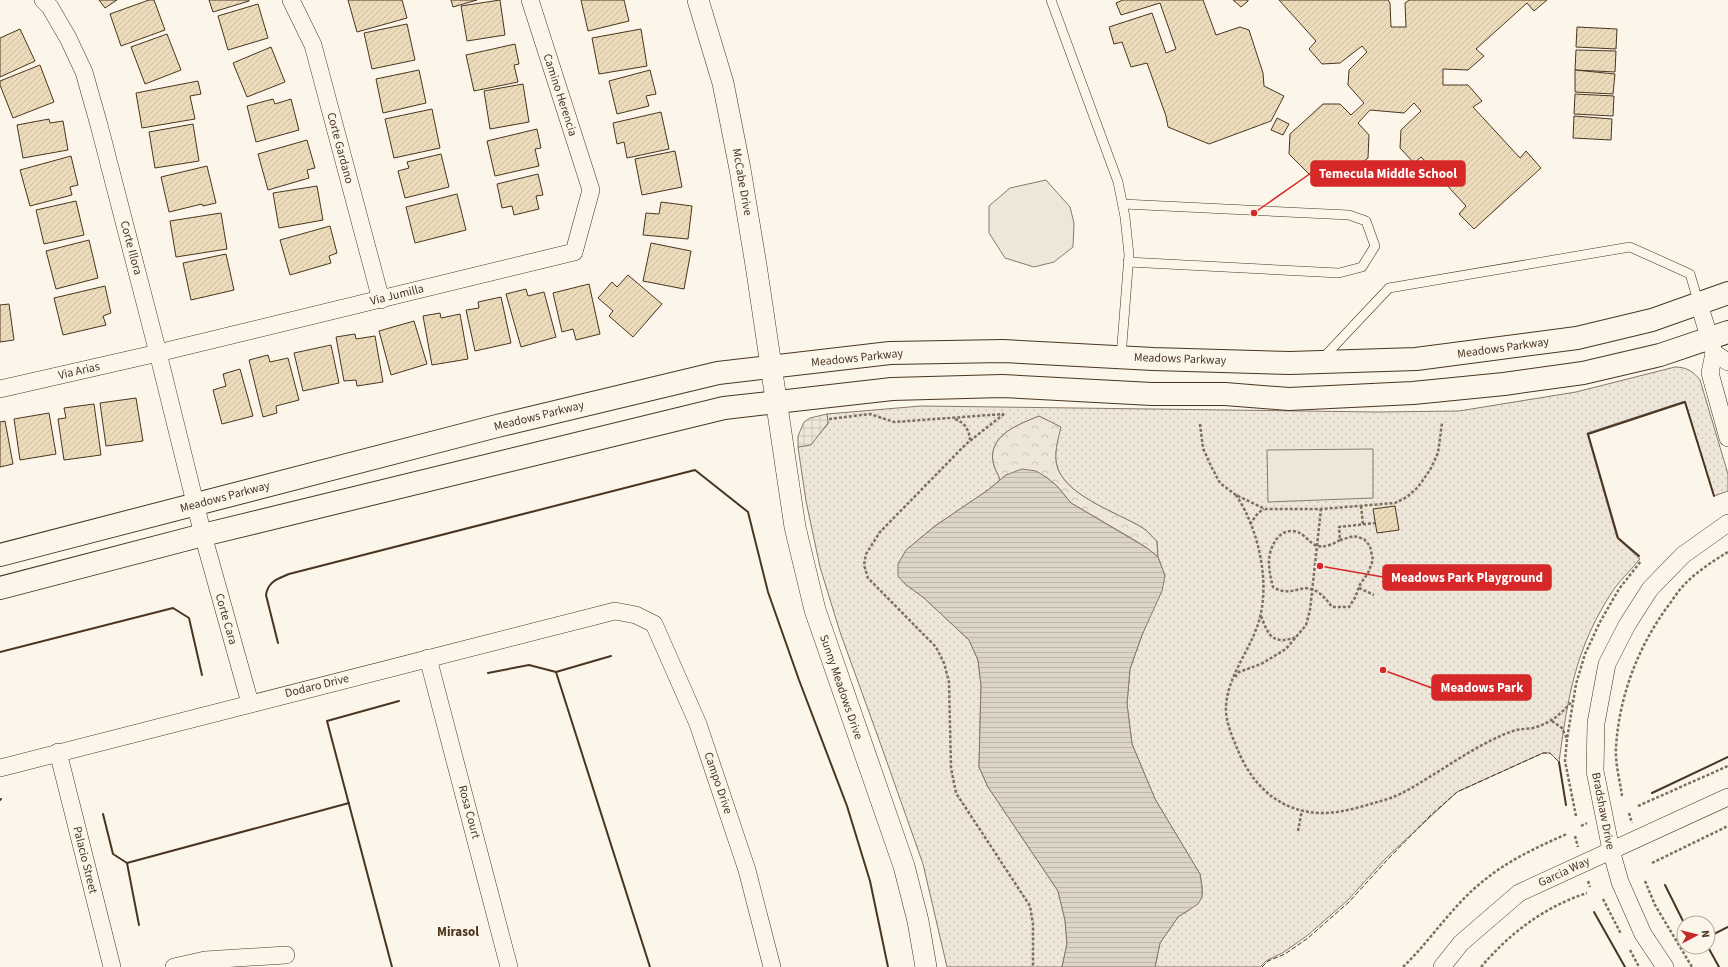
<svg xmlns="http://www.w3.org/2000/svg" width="1728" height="967" font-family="'Source Sans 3',sans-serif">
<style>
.forest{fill:url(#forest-crowns);stroke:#887966}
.park{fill:url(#park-dots);stroke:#887966}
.pitch{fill:#ede6d9;stroke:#887966}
.parking{fill:#ede7d9;stroke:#887966}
.plaza{fill:url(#plaza-grid);stroke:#887966}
.water{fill:url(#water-rules);stroke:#887966}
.building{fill:url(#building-hatch);stroke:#4a3520}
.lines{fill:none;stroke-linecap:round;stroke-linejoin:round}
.service-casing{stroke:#4a3520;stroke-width:10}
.minor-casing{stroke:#4a3520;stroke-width:18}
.tertiary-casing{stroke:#4a3520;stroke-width:22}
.secondary-casing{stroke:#4a3520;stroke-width:24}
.path{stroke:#7f6f5c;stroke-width:2.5;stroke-dasharray:3 2;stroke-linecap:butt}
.service{stroke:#fbf6e9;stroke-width:9}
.minor{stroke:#fbf6e9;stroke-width:17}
.tertiary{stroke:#fbf6e9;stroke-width:21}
.secondary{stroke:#fbf6e9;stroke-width:22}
.fence{stroke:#4a3520;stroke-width:1;stroke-dasharray:5 2;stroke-linecap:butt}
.wall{stroke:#4a3520;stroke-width:2}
.labels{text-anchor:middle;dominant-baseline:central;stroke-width:3;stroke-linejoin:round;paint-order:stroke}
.street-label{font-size:12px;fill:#4a3520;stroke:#fbf6e9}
.neighbourhood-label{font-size:13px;font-weight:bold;fill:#4a3520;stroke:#fbf6e9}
.leader{fill:none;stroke:#d62828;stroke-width:1.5}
.callout-dot{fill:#d62828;stroke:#fbf6e9;stroke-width:1.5}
.callout{fill:#d62828;stroke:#d62828;stroke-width:1.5}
.callout-label{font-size:13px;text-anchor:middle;font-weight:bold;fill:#fff}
</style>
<defs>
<pattern id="forest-crowns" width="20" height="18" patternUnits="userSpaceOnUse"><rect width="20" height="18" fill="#ede6d9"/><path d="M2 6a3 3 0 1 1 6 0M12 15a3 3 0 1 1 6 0" fill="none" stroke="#cdc6ba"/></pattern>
<pattern id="park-dots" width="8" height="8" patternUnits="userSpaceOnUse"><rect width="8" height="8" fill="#ede6d9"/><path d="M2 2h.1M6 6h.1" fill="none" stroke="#cdc6ba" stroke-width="1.8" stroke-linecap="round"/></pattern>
<pattern id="plaza-grid" width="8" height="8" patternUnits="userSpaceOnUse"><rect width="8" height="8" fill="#ede7d9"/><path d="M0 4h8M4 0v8" fill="none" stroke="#cdc7ba"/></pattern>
<pattern id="water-rules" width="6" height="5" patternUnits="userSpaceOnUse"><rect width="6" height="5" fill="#dcd4c6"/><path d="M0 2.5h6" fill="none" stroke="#beb7aa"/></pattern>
<pattern id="building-hatch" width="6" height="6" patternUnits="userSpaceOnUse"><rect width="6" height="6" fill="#ecdcbc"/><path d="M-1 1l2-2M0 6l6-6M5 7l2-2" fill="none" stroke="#ccbda1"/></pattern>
</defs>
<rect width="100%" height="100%" fill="#fbf6e9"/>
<path class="forest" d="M1039,416L1062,427C1058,440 1053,455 1058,469C1070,498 1119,513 1143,528C1148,531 1152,537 1157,541L1158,557L1147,548L1131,538L1071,503L1057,486L1046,477L1006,475L1000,480C998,474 994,468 993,462C988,435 1019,424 1039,416Z"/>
<path class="park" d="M1675,367C1686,367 1693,371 1700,380L1728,474V491L1714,496L1685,401L1587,433L1617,538L1640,559C1632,569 1621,579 1614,589C1576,646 1568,695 1559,762L1550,753H1543L1457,792L1385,859L1348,900L1308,935L1284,952L1266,961L1260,967H1155L1160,943L1178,917L1189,910L1202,897V887L1200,874L1155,799L1132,744L1127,704L1130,669L1142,635L1165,576L1158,557L1157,541C1152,537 1148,531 1143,528C1119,513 1070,498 1058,469C1053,455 1058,440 1061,427L1039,416C1019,424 988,435 993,462C994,468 998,474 1000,480L988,490L935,526L906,550L905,584L924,598L969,640L978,660L981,685L979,767L988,787L1058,891L1065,920L1067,944L1062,967H947L923,864L882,748L840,632L820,567L806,501L798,447L811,444L828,424L827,414L921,406L1378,412L1459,411L1576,392Z"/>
<polygon class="pitch" points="1046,180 1070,207 1074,223 1073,247 1054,262 1034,267 1005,258 989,233 989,206 1010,188"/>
<polygon class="parking" points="1373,449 1373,498 1268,502 1267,450"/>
<polygon class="plaza" points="827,414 828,423 811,445 798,447 798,436 804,422 810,418"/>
<polygon class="water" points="1022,469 1036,471 1046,477 1057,486 1071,503 1147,548 1158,557 1165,576 1162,591 1142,635 1130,669 1127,704 1132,744 1155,799 1200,874 1202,887 1202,897 1198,904 1178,917 1160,943 1155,967 1062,967 1067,944 1065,920 1058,891 988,787 979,767 981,685 978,660 969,640 924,598 905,584 898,576 898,564 906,550 935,526 988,490 1006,475"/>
<g class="building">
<polygon points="99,0 117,0 105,8"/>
<polygon points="149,0 154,0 165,30 121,46 110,14"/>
<polygon points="209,0 249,0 249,1 213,12"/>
<polygon points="348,0 402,0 407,18 357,32"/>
<polygon points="451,0 477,0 453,7"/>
<polygon points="500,0 505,35 467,41 461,6"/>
<polygon points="581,0 624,0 629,21 588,31"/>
<polygon points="1123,0 1203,0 1216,35 1240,27 1249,30 1263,73 1264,86 1284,96 1271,121 1209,144 1168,127 1166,116 1147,63 1131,67 1122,42 1114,44 1109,27 1152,13 1166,53 1176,49 1160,3 1121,15 1116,3"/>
<polygon points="1233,0 1248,0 1248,1 1241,7"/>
<polygon points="1279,0 1388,0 1390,3 1391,27 1406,27 1405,3 1409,0 1547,0 1534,11 1527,3 1476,49 1484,56 1468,70 1443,69 1443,85 1468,85 1482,101 1473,107 1520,158 1526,151 1541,168 1474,229 1459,214 1466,206 1421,157 1414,163 1400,148 1401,130 1421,111 1414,103 1404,113 1370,110 1358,123 1369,135 1368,158 1343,180 1312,177 1289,154 1290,134 1323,104 1340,104 1351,115 1364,103 1348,85 1349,70 1367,52 1362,46 1340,63 1322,64 1309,49 1316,41"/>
<polygon points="258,4 268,38 228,50 218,16"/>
<polygon points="407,24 415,60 372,69 364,33"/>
<polygon points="1577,27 1617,29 1616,49 1576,47"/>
<polygon points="20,29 35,61 0,77 0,38"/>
<polygon points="641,29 647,66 599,74 592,38"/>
<polygon points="167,34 181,70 145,84 131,47"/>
<polygon points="515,44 519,64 514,65 518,82 474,91 466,55"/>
<polygon points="271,47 285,82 247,97 233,63"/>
<polygon points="1576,50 1616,51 1615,72 1575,70"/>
<polygon points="40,65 54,102 13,118 0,85 0,81"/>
<polygon points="419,70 426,103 383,113 376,79"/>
<polygon points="650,70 656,94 646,96 649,106 617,114 609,81"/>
<polygon points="1575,70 1615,74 1613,94 1575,92"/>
<polygon points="198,81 201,94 190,96 195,119 142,128 136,93"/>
<polygon points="523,84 529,122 490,129 484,91"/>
<polygon points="1575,94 1614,96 1613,116 1574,114"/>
<polygon points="273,99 275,104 291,99 299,130 256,142 247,106"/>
<polygon points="432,109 440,148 394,158 385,119"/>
<polygon points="661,112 669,149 627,158 624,142 617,144 613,123"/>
<polygon points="1574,116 1612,119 1611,140 1573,138"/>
<polygon points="1277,118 1289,124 1283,135 1271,130"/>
<polygon points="49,119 50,123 63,121 68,150 23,158 17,125"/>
<polygon points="193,124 199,161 155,168 149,132"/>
<polygon points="537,129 541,148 535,149 539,166 495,176 487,141"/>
<polygon points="307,140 315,168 307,170 309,178 268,190 258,154"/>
<polygon points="675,151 682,187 642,195 635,159"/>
<polygon points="441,154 449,187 405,198 398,171 409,168 407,162"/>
<polygon points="71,156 78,185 70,187 72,195 30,206 20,170"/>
<polygon points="207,166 216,203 203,206 202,204 169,212 161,177"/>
<polygon points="538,174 543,195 536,196 539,209 514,215 512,206 502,208 497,184"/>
<polygon points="317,186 323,220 279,228 273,193"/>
<polygon points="457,194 466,230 415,243 406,207"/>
<polygon points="76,201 84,235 44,244 36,210"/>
<polygon points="661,202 692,206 688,239 643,235 646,213 659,214"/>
<polygon points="221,213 227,249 176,257 170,221"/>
<polygon points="330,226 337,253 329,256 331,263 290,275 280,240"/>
<polygon points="89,240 98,278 56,289 46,251"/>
<polygon points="651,243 691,251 684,289 643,281"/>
<polygon points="226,254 234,290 191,300 183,263"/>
<polygon points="628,275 662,304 633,337 609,316 613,311 598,298 612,282 617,287"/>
<polygon points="589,284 600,334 576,340 573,329 562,332 553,293"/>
<polygon points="105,286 111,313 103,316 106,325 63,335 54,298"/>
<polygon points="526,289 528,296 544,292 556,337 521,347 506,294"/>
<polygon points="501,297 511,343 475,351 466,310 479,308 478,302"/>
<polygon points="9,304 14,340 0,342 0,305"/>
<polygon points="440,313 441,318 460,314 468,359 432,365 423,316"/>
<polygon points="414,321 427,364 391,375 379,331"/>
<polygon points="355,334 356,339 375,336 383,382 357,386 356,380 344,381 336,337"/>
<polygon points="331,345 339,383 303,391 294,353"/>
<polygon points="268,355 270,362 288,358 299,400 276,406 277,413 263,417 249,360"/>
<polygon points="240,369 253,416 222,424 213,390 226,386 223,374"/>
<polygon points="136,398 143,441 106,446 100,403"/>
<polygon points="94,404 101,455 64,460 58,419 66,418 64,408"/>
<polygon points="49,413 56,454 20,460 14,419"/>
<polygon points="5,421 13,464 0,467 0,422"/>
<polygon points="1395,506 1399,530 1377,533 1373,509"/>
</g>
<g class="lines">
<defs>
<g id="service">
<polyline points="1051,0 1118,182 1125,217 1129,255 1121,357"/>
<polyline points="1123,204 1349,215 1366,221 1375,246 1362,267 1339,273 1128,262"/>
<polyline points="1322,359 1389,288 1630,247 1690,274 1699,304"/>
</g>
<g id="minor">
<polyline points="43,0 50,7 68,38 84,72 99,125 158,353 203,535 250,703"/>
<polyline points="291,0 313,45 381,300"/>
<polyline points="1699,304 1714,353 1710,373 1728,438"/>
<polyline points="1714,353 1728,362"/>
<polyline points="0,389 158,353 574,252 591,190 530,0"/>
<polyline points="428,658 509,967"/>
<polyline points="58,752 112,967"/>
<polyline points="0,768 615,611 636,615 654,624 698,724 747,870 772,967"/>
<polyline points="174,967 205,960 286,955"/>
<polyline points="1442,967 1461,943 1519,893 1728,797"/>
<polyline points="1665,967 1643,934 1620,882 1611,850 1595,771 1596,723 1607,664 1627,625 1650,589 1683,555 1728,523"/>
</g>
<polyline id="tertiary" points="698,0 723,83 740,169 756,265 795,527 815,610 904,866 918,921 926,967"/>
<g id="secondary">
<polyline points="0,555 497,426 718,373 890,353 1003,351 1153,359 1290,363 1416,359 1577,338 1652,320 1728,293"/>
<polyline points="0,588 203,535 724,408 892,389 1002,386 1152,394 1225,394 1289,399 1413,393 1504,384 1583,373 1660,355 1728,332"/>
</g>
</defs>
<use href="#service" class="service-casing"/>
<use href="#minor" class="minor-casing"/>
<use href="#tertiary" class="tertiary-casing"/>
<use href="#secondary" class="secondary-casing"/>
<g class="path">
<polyline points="1004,414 966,444 880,532 866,554 864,565 868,578 936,647 944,663 949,682 951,768 956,793 1030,906 1033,924 1033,967"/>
<polyline points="829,419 870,414 894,422 1004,414"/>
<path d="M955,419C965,423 969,429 970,440"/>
<polyline points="1200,424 1203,448 1211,466 1220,483 1236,495 1265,509 1321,509 1395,503 1407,497 1418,487 1430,470 1438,453 1442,423"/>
<path d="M1236,495C1260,531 1273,591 1255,632C1245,657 1228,678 1226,706C1225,722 1233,738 1239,753C1255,789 1283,813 1323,813C1343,813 1363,806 1381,801C1397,797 1410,789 1423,781C1451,764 1479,744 1510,732C1517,729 1525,729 1533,728C1551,723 1561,714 1573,700"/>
<polyline points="1361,506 1363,524"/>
<polyline points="1250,524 1258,513 1264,509"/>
<path d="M1340,540C1310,558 1311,533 1293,531C1277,530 1269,549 1269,562C1269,571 1271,579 1273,587C1298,602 1305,570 1332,607H1349L1356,596L1359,586L1368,573L1373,560L1370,546L1364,539L1354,536L1340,540L1339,527L1375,523"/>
<polyline points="1359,588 1374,595"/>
<path d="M1261,616C1269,637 1273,645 1297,637"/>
<polyline points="1235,677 1239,672 1261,664 1286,649 1306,625 1310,610 1321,509"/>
<polyline points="1552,721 1562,728 1567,739"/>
<path d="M1622,796C1620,781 1615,763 1616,748C1619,695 1639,644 1671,602C1675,596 1679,590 1684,585C1696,572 1713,561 1728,552"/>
<polyline points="1638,806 1728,766"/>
<polyline points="1629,813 1632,823"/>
<polyline points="1576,816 1565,761 1567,739 1576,684 1585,654 1600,622 1619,589 1641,561"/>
<polyline points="1581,826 1587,823"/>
<polyline points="1298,831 1302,810"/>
<polyline points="1575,836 1578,847"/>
<polyline points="1652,863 1728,826"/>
<polyline points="1588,881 1590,887"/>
<polyline points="1645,881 1655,905 1692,967"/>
<polyline points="1603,899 1621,934"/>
<polyline points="1630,950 1639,967"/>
<path d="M1403,967C1431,940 1452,906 1482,882C1507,861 1537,847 1567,834"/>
<path d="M1481,967C1510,933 1544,907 1587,893"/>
</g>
<use href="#service" class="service"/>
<use href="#minor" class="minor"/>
<use href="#tertiary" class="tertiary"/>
<use href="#secondary" class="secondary"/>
<polyline class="fence" points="1262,967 1268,961 1285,954 1308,938 1349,902 1388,859 1431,815 1457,792 1543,753 1550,753 1559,762"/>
<g class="wall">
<polyline points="1639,556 1618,538 1588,434 1685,402 1714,496"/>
<path d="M278,643L266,595C268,581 278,579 289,574L695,470L748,512L768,592L799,680L847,806L870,881L888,967"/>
<polyline points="0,652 173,608 189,618 202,675"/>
<polyline points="556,672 650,967"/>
<polyline points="488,673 529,665 556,672 611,656"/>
<polyline points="1559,762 1566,805"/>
<polyline points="1652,793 1728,757"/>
<polyline points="0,800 1,799"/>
<polyline points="103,814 113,854 127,863 349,803"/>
<polyline points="127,863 139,925"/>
<polyline points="1665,885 1684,923"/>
<polyline points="1594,912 1625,967"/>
<polyline points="1708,937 1728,927"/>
<polyline points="1708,947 1719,967"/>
<polyline points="392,967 327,721 399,701"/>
</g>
</g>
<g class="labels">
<g class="street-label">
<text transform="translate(560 95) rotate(72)">Camino Herencia</text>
<text transform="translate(340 148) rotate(75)">Corte Gardano</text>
<text transform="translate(742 182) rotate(80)">McCabe Drive</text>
<text transform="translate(131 248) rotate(75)">Corte Illora</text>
<text transform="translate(397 295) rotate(-14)">Via Jumilla</text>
<text transform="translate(1503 348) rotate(-8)">Meadows Parkway</text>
<text transform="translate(857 358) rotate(-6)">Meadows Parkway</text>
<text transform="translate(1180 359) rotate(2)">Meadows Parkway</text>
<text transform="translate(79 371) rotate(-13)">Via Arias</text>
<text transform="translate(539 416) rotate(-14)">Meadows Parkway</text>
<text transform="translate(225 497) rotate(-15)">Meadows Parkway</text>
<text transform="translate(226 619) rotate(74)">Corte Cara</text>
<text transform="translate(317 686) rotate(-14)">Dodaro Drive</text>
<text transform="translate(841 687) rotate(71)">Sunny Meadows Drive</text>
<text transform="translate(718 783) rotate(71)">Campo Drive</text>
<text transform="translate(1603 811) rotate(79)">Bradshaw Drive</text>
<text transform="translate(469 812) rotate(75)">Rosa Court</text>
<text transform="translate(85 860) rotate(76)">Palacio Street</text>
<text transform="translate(1564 872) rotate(-25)">Garcia Way</text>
</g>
<g class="neighbourhood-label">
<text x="458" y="932">Mirasol</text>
</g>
</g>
<path class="leader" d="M1254 213L1311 173M1320 566L1383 577M1383 670L1432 688"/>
<g class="callout-dot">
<circle cx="1254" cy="213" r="4"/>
<circle cx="1320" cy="566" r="4"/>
<circle cx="1383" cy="670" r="4"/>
</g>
<g class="callout">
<rect x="1311" y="161" width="154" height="25" rx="4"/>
<rect x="1383" y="565" width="168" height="25" rx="4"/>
<rect x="1432" y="675" width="99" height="25" rx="4"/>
</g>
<g class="callout-label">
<text x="1388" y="178">Temecula Middle School</text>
<text x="1467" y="582">Meadows Park Playground</text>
<text x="1482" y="692">Meadows Park</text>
</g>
<g transform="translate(1696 935) rotate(83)"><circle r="19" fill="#fbf6e9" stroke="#b4a999"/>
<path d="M0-3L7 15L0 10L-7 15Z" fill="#c62828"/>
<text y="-6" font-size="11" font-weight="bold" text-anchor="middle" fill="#4a3520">N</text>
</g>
</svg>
